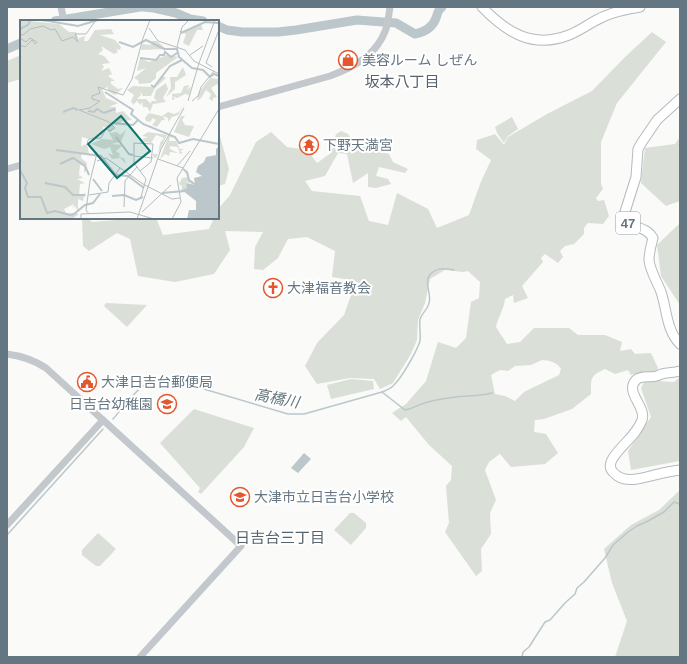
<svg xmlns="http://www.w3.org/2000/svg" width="687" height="664" font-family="Arial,'Noto Sans JP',sans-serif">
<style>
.green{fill:#dadfd7;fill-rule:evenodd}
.water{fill:#bbc7cb}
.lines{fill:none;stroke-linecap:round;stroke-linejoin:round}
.stream{stroke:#bbc7cb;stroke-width:1.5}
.river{stroke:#bbc7cb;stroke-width:9}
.major-casing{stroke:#b5babe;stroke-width:11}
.minor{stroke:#c3c8cc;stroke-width:7}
.major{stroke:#fff;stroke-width:9}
.labels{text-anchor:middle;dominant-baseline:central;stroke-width:4;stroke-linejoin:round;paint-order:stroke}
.shield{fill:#fff;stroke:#939fa8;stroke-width:1}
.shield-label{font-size:13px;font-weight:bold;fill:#657683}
.poi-label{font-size:14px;fill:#657683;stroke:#fff;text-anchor:start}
.neighbourhood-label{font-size:15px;fill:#57646e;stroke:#fff}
.water-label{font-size:15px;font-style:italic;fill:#60757c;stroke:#fff}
.inset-river{fill:none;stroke:#bbc7cb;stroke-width:2}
.inset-road{fill:none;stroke:#b5bdc2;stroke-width:1}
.view{fill:#0f766e;fill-opacity:0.15;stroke:#0f766e;stroke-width:2}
.inset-edge{fill:none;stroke:#657683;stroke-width:2}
</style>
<rect width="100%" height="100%" fill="#fafaf8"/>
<g class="green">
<path d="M652,32L666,42L617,103L601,142V184L603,189L596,198L598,201L604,200L609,216L603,224L588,223L584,228V234L574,244L565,246L560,251L563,257L558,263L545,254L541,258L543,262L522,286L528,298L514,303L513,295L505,299C504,309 498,317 496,327L507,344L520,342L534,328H569L578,335H605L622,342L620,351L631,349L635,354L651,353L658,368L653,375H646L643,372L631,375L628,370L615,374L605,369C590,376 591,378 591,394L572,409L544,419L535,420L534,432L546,434L558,453L545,464L511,467L500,454L489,462L485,470L496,500L490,513L491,534L481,549L482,571L476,576L445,532L449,523L446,486L451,480L452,466L429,445L406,417L401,421L392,413L406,404L426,381L438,342L456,348L466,338L471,302L479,298L480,282L468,271L463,272L445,270L430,279L425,303L418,320L417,340L411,354L393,383L380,389L374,379L350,378L317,384L305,366L317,343L344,315L356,281L332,277L335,251L307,237L288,239L278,258L263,270L254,269L255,247L263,232L225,231L230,250L214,274L175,282L138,276L130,239L117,233L89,251L83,246L82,218H88L92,222L128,219L129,218H156L163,235L209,229L214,218H218V209L230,195L256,142L271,132L287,147L307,150L317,163L331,153L336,134L341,131L348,134L354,142L389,154L393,162L408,169L405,173L379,167L376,176L388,179L391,184L376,188L368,187V173L353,183L347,154L338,153L325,176L305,181L312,191L360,196L369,221L388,225L397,193L428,209L437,228L469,215L480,184L491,160L476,149L477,140L495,134L504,145L508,137L547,114L592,91L625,57ZM542,360C549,360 558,363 561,369L559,375L524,392L515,401L505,396L495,394L491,375L500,370L508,371L515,366L531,365Z"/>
<polygon points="21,55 21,79 7,83 7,61"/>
<polygon points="512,117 518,129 508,136 504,143 497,133 495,127"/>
<polygon points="218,129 229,169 225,184 218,186"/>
<polygon points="680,137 680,201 666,206 641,183 645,148 675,144"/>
<polygon points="680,223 680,305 661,276 657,245"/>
<polygon points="106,303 147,305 127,327 104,306"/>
<polygon points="680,377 680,461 631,470 628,451 651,417 641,388 645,380 674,382"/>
<polygon points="351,379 373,381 374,389 331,399 327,385"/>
<polygon points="194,409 254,428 244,447 201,494 198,492 200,488 160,443"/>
<polygon points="680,490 680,657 615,657 627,621 612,583 604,549 631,525 659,510"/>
<polygon points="350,513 354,513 366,523 366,528 351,545 334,530"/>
<polygon points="98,533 116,549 100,566 96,566 82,555 82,550"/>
</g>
<polygon class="water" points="304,453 311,459 298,473 291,468"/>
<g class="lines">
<g class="stream">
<path d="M382,392C387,390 390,389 393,386C401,379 417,351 420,341C421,334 419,326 420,319C422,313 428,309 429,303C432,294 424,284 429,276C435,267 445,268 454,270"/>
<path d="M113,419C123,408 137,387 151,381C157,379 163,379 170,379L288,414H304L382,392L405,410C412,409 415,406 422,404C430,401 440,399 449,398C463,395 478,397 492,393"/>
<polyline points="7,535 103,429"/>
<polyline points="522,657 523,652 529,647 545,622 550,620 565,603 575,594 577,588 584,582 605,558 613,545 628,532 637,526 648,521 664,512 674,502 680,504"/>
</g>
<g class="river">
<polyline points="143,7 154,8 176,13 190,19 203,21"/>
<polyline points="55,21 140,7"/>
<path d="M218,26L227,30L242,32H278L296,30L357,20L396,23L415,34C424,32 433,27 436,18C438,13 437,11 442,7"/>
<polyline points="7,49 21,43"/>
</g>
<defs>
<g id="major">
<path d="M482,7C507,33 533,49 569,35C582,30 592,21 605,16C616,11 628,9 640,7"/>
<path d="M680,99L657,120L642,142L638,149L636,177L624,215C630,231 645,224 653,238C651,246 649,252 649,260C650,271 657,281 661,292C667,309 666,330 680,344"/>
<path d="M680,371C674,373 668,372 662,374C657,375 661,375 657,376C650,378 641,375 636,380C624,392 647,407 642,420C636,436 622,444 613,458C610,463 609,468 613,472C625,486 644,477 659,474C666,472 673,471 680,470"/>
</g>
</defs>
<use href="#major" class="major-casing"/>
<g class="minor">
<polyline points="61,7 64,21"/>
<path d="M218,107L330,76C354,67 377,55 386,29C388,22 389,14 390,7"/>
<polyline points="7,169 21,165"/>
<path d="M7,354C22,356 34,360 46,368L241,546L140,657"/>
<polyline points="7,525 103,420"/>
</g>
<use href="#major" class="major"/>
</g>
<defs>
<symbol id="shop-ring" viewBox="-11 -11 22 22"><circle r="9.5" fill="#fff" stroke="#e4572e" stroke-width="1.5"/><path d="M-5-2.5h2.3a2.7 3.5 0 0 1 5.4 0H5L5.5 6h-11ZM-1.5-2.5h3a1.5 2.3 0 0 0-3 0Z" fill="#e4572e"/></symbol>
<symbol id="temple-ring" viewBox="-11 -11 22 22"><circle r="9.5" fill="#fff" stroke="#e4572e" stroke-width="1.5"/><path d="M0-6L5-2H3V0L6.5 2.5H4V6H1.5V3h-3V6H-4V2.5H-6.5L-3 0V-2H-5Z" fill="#e4572e"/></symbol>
<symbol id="church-ring" viewBox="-11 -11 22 22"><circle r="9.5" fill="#fff" stroke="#e4572e" stroke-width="1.5"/><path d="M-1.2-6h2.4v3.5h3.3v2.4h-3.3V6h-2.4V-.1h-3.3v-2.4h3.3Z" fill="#e4572e"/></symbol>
<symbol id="civic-ring" viewBox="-11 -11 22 22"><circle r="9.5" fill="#fff" stroke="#e4572e" stroke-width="1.5"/><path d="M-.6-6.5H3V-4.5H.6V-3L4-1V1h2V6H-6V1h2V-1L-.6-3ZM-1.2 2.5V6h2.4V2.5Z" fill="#e4572e"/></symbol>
<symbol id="school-ring" viewBox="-11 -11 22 22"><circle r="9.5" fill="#fff" stroke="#e4572e" stroke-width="1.5"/><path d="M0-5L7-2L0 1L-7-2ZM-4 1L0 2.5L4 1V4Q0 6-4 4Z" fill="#e4572e"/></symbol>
</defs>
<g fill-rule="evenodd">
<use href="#shop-ring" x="337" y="49" width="22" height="22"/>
<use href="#temple-ring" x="298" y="134" width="22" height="22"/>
<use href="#church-ring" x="262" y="277" width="22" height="22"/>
<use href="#civic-ring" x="76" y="371" width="22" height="22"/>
<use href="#school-ring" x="156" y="393" width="22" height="22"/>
<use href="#school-ring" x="229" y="486" width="22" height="22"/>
</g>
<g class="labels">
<rect class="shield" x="616" y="212" width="24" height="22" rx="3"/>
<g class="shield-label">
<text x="628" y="223">47</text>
</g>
<g class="poi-label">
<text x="362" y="60">美容ルーム しぜん</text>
<text x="323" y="145">下野天満宮</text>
<text x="287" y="288">大津福音教会</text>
<text x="101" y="382">大津日吉台郵便局</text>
<text x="153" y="404" text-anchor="end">日吉台幼稚園</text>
<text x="254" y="497">大津市立日吉台小学校</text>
</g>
<g class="neighbourhood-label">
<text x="402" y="81">坂本八丁目</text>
<text x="280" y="537">日吉台三丁目</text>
</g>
<g class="water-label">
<text transform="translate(277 398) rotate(11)">高橋川</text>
</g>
</g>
<g transform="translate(20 20)">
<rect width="199" height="199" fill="#fafaf8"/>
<path d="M0,0L39,4L49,12H56L59,21V18L65,16L64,21H68L75,10L91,9L94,14L80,15L95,20L101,27L100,30L96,29L98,32L94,34L81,26L83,30L78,34L84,36L90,43L82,44L84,47L81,51L89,48L92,54L88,56L95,61H91V64L98,69L103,68L95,75L88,71V67L82,69L86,78L98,83L89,87H96V93L103,91L112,100L102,101L99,105L91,104L94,107L90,113L97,112L100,115L106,110L101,122L91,124L103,125L96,131L100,134L99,137L104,138L106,144L100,138L92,139L88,133L93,135L90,127L84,129L71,124L82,119L93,120L86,107H83L82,115H78L79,117L68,119L62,117L61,126L67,124L69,134L77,136L62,133L61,138L67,143L66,151L64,153V146L60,145L59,155L63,158L57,159L65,163L60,164L59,175H64L65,172L66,177L64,176L63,181L58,179V191L55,186L53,188L54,184L44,189L46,193L59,194L52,199H0V50H2L0,49ZM181,4L183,10H177L169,26L163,23L166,14L158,11H164ZM132,21H137L146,29L121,30L122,24L131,25ZM147,35L158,37L136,53V58L130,63L119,64L118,60L114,58L126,48L117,51L120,38L129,42ZM163,47L166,55L155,62V69L146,77L151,68L150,57H157ZM143,56L146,58L135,68L131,76H123L120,71L121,75L117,79H126L131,84L128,87L132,81H137L134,78L136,70L146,63L148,69L143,78L146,82L133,84L130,92L127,87H123L122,82L120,85L117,81L113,85L111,81L114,75L107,70L113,66L133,67ZM190,58L199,59V66L197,64L191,68L197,77L193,78V81L189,79L191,74L186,70L181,78L177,81L179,72ZM169,65L167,70L171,66L169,75L165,74L157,78L152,76L155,79L152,80V74L161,73L164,66ZM166,82L158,95L152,97L148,102V98L143,96L145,100H142L137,107L132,105L136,100L133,98L130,102L126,101L125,98L129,93L142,96L148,92L154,94L159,92ZM161,96H165L162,100L165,105L174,106L169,117L154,112ZM128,112L147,115L136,138L133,137V134H138L140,123L144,118L136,115L131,123L125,122L122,119L128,117L122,116ZM149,115L154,118L150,117L149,121H156L160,129H164L160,131L163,133L160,134L158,127L150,126V129L158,133L150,132L149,136L145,134L140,139ZM163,149L168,152L169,159L176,165L166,162L167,168L161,173L162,166L159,164L162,158L168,157Z" fill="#dadfd7"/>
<path d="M199,126V199H167L169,190H176V181L162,170L167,168L166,163L175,165L174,158L182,156L176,152L178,146L184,142L186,137L196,135V129Z" fill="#bbc7cb"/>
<path class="inset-river" d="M22,0L58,6L78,0M0,9L8,5L10,0M161,13L185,2L199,3M99,22L113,27L126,20L144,29H157L159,37L172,48L183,50L190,57L194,54L199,56M120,38L136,40L140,35H144L145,32L151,37L157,33M131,65L134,67L150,46L162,40M85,72L113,90L111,94L123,104L155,117L159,123L173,119L199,124M68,91L74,92L77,89L84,93L95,89M43,92L53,88L58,90M92,103L113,105L118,100M96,117L109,134L113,135M36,130L81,136L96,155L108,156L124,168M40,144L53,138L65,146L69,155M163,149L167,152L169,160L177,166M0,150L7,163L5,168L8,177H21L27,193L35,191L50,195L54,194L65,185L73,183L80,174M73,159L82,171M25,163L45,167L53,175H65M142,173L165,171M104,175L116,180L123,177M92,176L104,175"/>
<path class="inset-road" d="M129,8L138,21L165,30L174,41L199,54M0,14L3,15L10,9L23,6L31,10L35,9L42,21L53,17L58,22L55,14H66L76,0M0,18L6,22L10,18L17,22L15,24L12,20L5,27L0,25M157,27L162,7L169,0M170,35L183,26M192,47L186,43L199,10M168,81L179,43L195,0M172,81L178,76L181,67L194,51M114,136L133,138M138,139L163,148M77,141L86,138L123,164L152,179L160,178M157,146L170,131M120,151L131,142L133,124L114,123V143L126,159L121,177M69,175L88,172L89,163L100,148M104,187L105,161L117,147M122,192L151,165M69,194L66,190L70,161L77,133L67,122L69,119L81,118L86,109L90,111L95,108L89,102L59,90L70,88L80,81L72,79V76L80,73L78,67L103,75L112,59L123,18L130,0M61,199V194L110,192L134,199M117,199L141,129L164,88M152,199L161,182L157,158L199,89"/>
<path class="view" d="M101,96L130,131L97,158L68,124Z"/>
<rect width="199" height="199" class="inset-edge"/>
</g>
<rect width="687" height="664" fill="none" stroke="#657683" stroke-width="16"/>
</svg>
